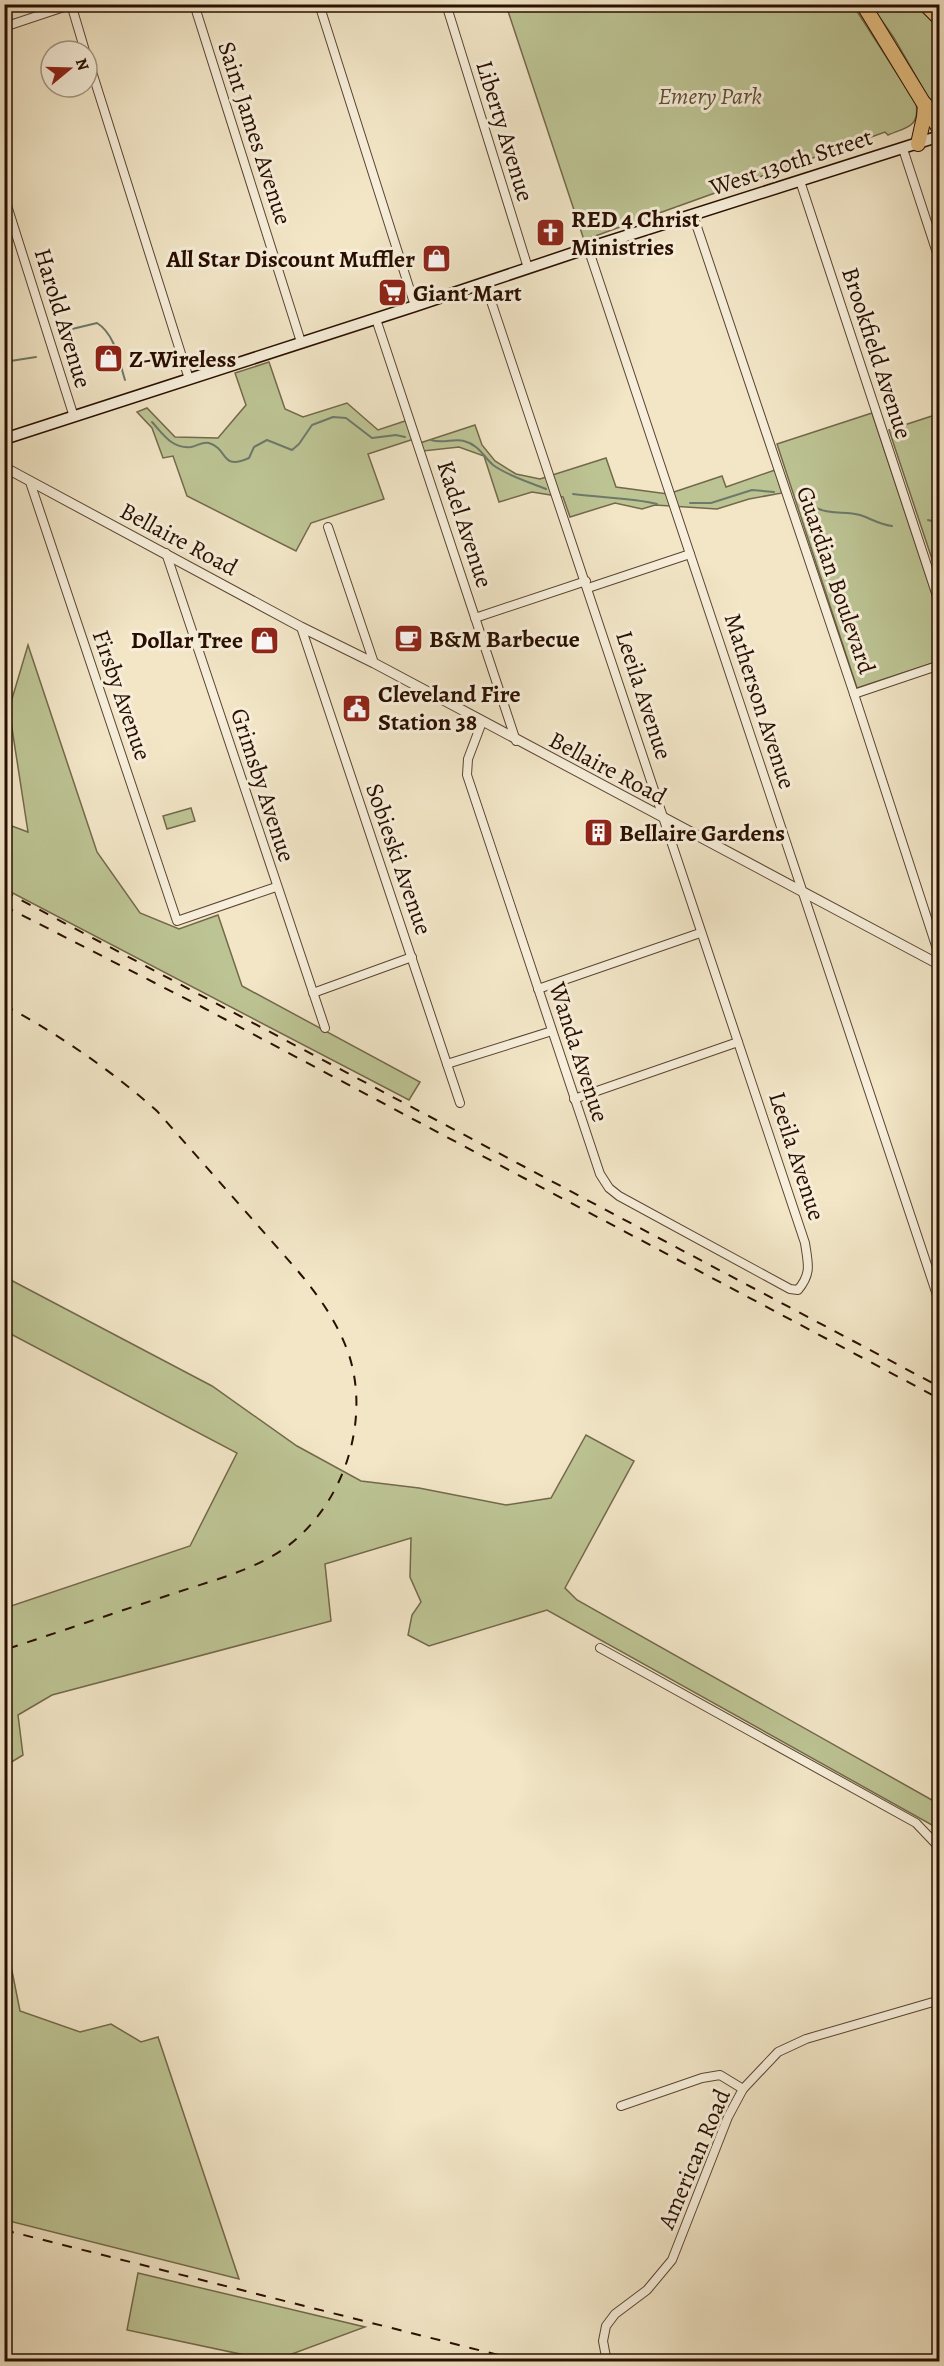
<svg xmlns="http://www.w3.org/2000/svg" width="944" height="2366" font-family="Alegreya,serif">
<style>
.green{fill:#bdc494;stroke:#73694a;stroke-width:1.5}
.lines{fill:none;stroke-linecap:round;stroke-linejoin:round}
.stream{stroke:#6d796b;stroke-width:2}
.minor-casing{stroke:#5b4432;stroke-width:10}
.tertiary-casing{stroke:#5b4432;stroke-width:11}
.secondary-casing{stroke:#290e00;stroke-width:13}
.motorway-casing{stroke:#290e00;stroke-width:16}
.minor{stroke:#f7efdb;stroke-width:8}
.tertiary{stroke:#f7efdb;stroke-width:9}
.secondary{stroke:#f7efdb;stroke-width:10}
.motorway{stroke:#e9c384;stroke-width:14}
.rail{stroke:#290e00;stroke-width:2;stroke-dasharray:10 10;stroke-linecap:butt}
.labels{text-anchor:middle;dominant-baseline:central;stroke-width:6;stroke-linejoin:round;paint-order:stroke}
.park-label{font-size:24px;font-style:italic;fill:#5d4e34;stroke:#f7efdb}
.street-label{font-size:24px;fill:#290e00;stroke:#f7efdb}
.poi-label{font-size:24px;font-weight:bold;fill:#290e00;stroke:#f7efdb;text-anchor:start}
</style>
<rect width="100%" height="100%" fill="#f2e6c7"/>
<filter id="stains"><feTurbulence type="fractalNoise" baseFrequency=".00333" numOctaves="4"/><feColorMatrix values="0 0 0 0 .2 0 0 0 0 .09 0 0 0 0 .02 0 0 0 .5 -.17"/></filter>
<radialGradient id="worn" r=".72"><stop offset=".6" stop-color="#630" stop-opacity="0"/><stop offset="1" stop-color="#630" stop-opacity=".3"/></radialGradient>
<g class="green">
<path d="M506,5H853L916,103C920,127 907,127 888,135L885,132L584,240Z"/>
<polygon points="871,5 917,5 939,26 939,116 894,38"/>
<polygon points="269,362 285,409 303,417 347,403 378,430 408,420 414,439 368,454 384,499 311,523 296,551 187,496 173,456 163,458 152,428 137,412 147,408 175,437 218,438 246,405 235,373"/>
<polygon points="872,413 939,615 939,661 857,688 777,444"/>
<polygon points="935,415 940,429 939,580 889,430"/>
<polygon points="475,425 482,445 495,461 516,474 540,479 606,458 616,487 668,494 722,476 726,487 775,470 782,493 749,499 717,509 655,505 642,509 615,503 570,517 563,497 532,492 499,502 484,456 459,447 423,451 420,443"/>
<polygon points="28,645 97,852 140,913 179,929 218,915 242,986 420,1082 409,1100 5,889 4,823 28,832 9,709"/>
<polygon points="191,808 195,821 167,829 163,816"/>
<polygon points="5,1277 212,1386 297,1446 361,1481 419,1488 506,1505 551,1498 586,1435 634,1461 565,1588 577,1600 939,1804 939,1829 547,1610 429,1646 408,1635 412,1615 421,1602 410,1577 411,1538 325,1564 331,1621 52,1695 18,1715 23,1755 5,1766 5,1608 190,1546 237,1453 5,1331"/>
<polygon points="5,1936 20,2011 80,2032 111,2024 141,2042 158,2037 239,2279 5,2220"/>
<polygon points="138,2273 365,2327 273,2361 127,2330"/>
</g>
<g class="lines">
<g class="stream">
<path d="M72,329L97,323C115,334 119,361 125,380"/>
<polyline points="4,362 36,357"/>
<path d="M152,422C163,434 172,449 191,447C197,446 203,441 209,443C229,449 220,471 249,458L254,447L267,440L292,450L299,444L312,425L333,417L346,418L372,438L396,435L405,437"/>
<path d="M431,440C443,444 454,438 464,441C479,445 483,456 493,465C508,476 529,482 546,489"/>
<path d="M573,494C601,498 630,497 657,504"/>
<polyline points="690,503 711,503 752,490 774,492"/>
<path d="M816,508C831,515 845,511 860,515C872,519 878,524 892,526"/>
<polyline points="928,520 940,523"/>
</g>
<defs>
<g id="minor">
<polyline points="71,4 85,51"/>
<polyline points="194,4 301,342"/>
<polyline points="319,4 415,306"/>
<polyline points="446,4 528,268"/>
<polyline points="4,27 73,4"/>
<polyline points="87,56 189,379"/>
<polyline points="903,149 940,262"/>
<polyline points="800,181 940,605"/>
<polyline points="4,196 74,417"/>
<polyline points="693,215 854,694 940,958"/>
<polyline points="588,248 940,1304"/>
<polyline points="376,319 516,741"/>
<polyline points="30,482 177,921 276,887"/>
<polyline points="328,527 374,663"/>
<polyline points="166,553 325,1028"/>
<polyline points="588,588 690,554"/>
<polyline points="475,618 586,581"/>
<polyline points="301,627 460,1103"/>
<polyline points="854,694 940,665"/>
<path d="M482,722L468,759L467,775L600,1174L609,1188L619,1196L790,1289L798,1290C812,1273 808,1264 805,1243L485,283"/>
<polyline points="538,989 700,933"/>
<polyline points="313,993 412,957"/>
<polyline points="447,1064 552,1031"/>
<polyline points="574,1099 738,1042"/>
<polyline points="600,1648 916,1823 936,1844 940,1853"/>
<polyline points="621,2106 702,2078 720,2075 743,2089"/>
<polyline points="607,2362 603,2341 606,2326 615,2314 647,2290 672,2260 728,2117 743,2089 778,2052 806,2039 940,2000"/>
</g>
<polyline id="tertiary" points="4,467 301,627 374,663 940,965"/>
<polyline id="secondary" points="4,439 415,306 588,248 940,136"/>
<g id="motorway">
<polyline points="863,4 940,130"/>
<polyline points="925,4 940,19"/>
<polyline points="918,144 924,117 925,104"/>
</g>
</defs>
<use href="#minor" class="minor-casing"/>
<use href="#tertiary" class="tertiary-casing"/>
<use href="#secondary" class="secondary-casing"/>
<use href="#motorway" class="motorway-casing"/>
<use href="#minor" class="minor"/>
<use href="#tertiary" class="tertiary"/>
<use href="#secondary" class="secondary"/>
<use href="#motorway" class="motorway"/>
<g class="rail">
<polyline points="4,891 940,1387"/>
<polyline points="4,906 202,1007 940,1399"/>
<path d="M4,1005C58,1034 111,1070 157,1111L297,1270C319,1296 338,1323 349,1355C373,1429 337,1523 267,1559C237,1575 201,1584 169,1595C114,1613 59,1632 4,1650"/>
<polyline points="4,2230 526,2362"/>
</g>
</g>
<defs>
<symbol id="church-square" viewBox="-11 -11 22 22"><rect x="-9" y="-9" width="18" height="18" rx="4" fill="#8f2418" stroke="#f7efdb"/><path d="M-1.2-6h2.4v3.5h3.3v2.4h-3.3V6h-2.4V-.1h-3.3v-2.4h3.3Z" fill="#fff"/></symbol>
<symbol id="shop-square" viewBox="-11 -11 22 22"><rect x="-9" y="-9" width="18" height="18" rx="4" fill="#8f2418" stroke="#f7efdb"/><path d="M-5-2.5h2.3a2.7 3.5 0 0 1 5.4 0H5L5.5 6h-11ZM-1.5-2.5h3a1.5 2.3 0 0 0-3 0Z" fill="#fff"/></symbol>
<symbol id="supermarket-square" viewBox="-11 -11 22 22"><rect x="-9" y="-9" width="18" height="18" rx="4" fill="#8f2418" stroke="#f7efdb"/><path d="M-6-5.5h2.5l.6 2H6L4.5 2H-2.5L-4.4-4H-6ZM-1.5 3.2a1.3 1.3 0 1 0 .1 0ZM3 3.2a1.3 1.3 0 1 0 .1 0Z" fill="#fff"/></symbol>
<symbol id="cafe-square" viewBox="-11 -11 22 22"><rect x="-9" y="-9" width="18" height="18" rx="4" fill="#8f2418" stroke="#f7efdb"/><path d="M-5.5-4.5H6V0H3Q3 3.5 0 3.5H-2.5Q-5.5 3.5-5.5 0ZM3-3.2v2h1.7v-2ZM-6 4.5H4V6H-6Z" fill="#fff"/></symbol>
<symbol id="civic-square" viewBox="-11 -11 22 22"><rect x="-9" y="-9" width="18" height="18" rx="4" fill="#8f2418" stroke="#f7efdb"/><path d="M-.6-6.5H3V-4.5H.6V-3L4-1V1h2V6H-6V1h2V-1L-.6-3ZM-1.2 2.5V6h2.4V2.5Z" fill="#fff"/></symbol>
<symbol id="building-square" viewBox="-11 -11 22 22"><rect x="-9" y="-9" width="18" height="18" rx="4" fill="#8f2418" stroke="#f7efdb"/><path d="M-4-6H4V6H1V3H-1V6H-4ZM-2.5-4.3h1.7v1.8h-1.7ZM.8-4.3h1.7v1.8H.8ZM-2.5-1h1.7V.8h-1.7ZM.8-1h1.7V.8H.8Z" fill="#fff"/></symbol>
</defs>
<g fill-rule="evenodd">
<use href="#church-square" x="534" y="216" width="33" height="33"/>
<use href="#shop-square" x="420" y="242" width="33" height="33"/>
<use href="#supermarket-square" x="376" y="276" width="33" height="33"/>
<use href="#shop-square" x="92" y="342" width="33" height="33"/>
<use href="#cafe-square" x="392" y="622" width="33" height="33"/>
<use href="#shop-square" x="248" y="624" width="33" height="33"/>
<use href="#civic-square" x="340" y="692" width="33" height="33"/>
<use href="#building-square" x="582" y="816" width="33" height="33"/>
</g>
<g class="labels">
<g class="park-label">
<text x="710" y="96">Emery Park</text>
</g>
<g class="street-label">
<text transform="translate(505 131) rotate(73)">Liberty Avenue</text>
<text transform="translate(255 133) rotate(72)">Saint James Avenue</text>
<text transform="translate(791 162) rotate(-18)">West 130th Street</text>
<text transform="translate(63 318) rotate(73)">Harold Avenue</text>
<text transform="translate(877 353) rotate(72)">Brookfield Avenue</text>
<text transform="translate(465 524) rotate(72)">Kadel Avenue</text>
<text transform="translate(179 539) rotate(28)">Bellaire Road</text>
<text transform="translate(836 580) rotate(71)">Guardian Boulevard</text>
<text transform="translate(122 695) rotate(71)">Firsby Avenue</text>
<text transform="translate(644 695) rotate(72)">Leeila Avenue</text>
<text transform="translate(760 701) rotate(72)">Matherson Avenue</text>
<text transform="translate(608 768) rotate(28)">Bellaire Road</text>
<text transform="translate(263 785) rotate(72)">Grimsby Avenue</text>
<text transform="translate(399 859) rotate(71)">Sobieski Avenue</text>
<text transform="translate(579 1052) rotate(72)">Wanda Avenue</text>
<text transform="translate(797 1156) rotate(72)">Leeila Avenue</text>
<text transform="translate(694 2159) rotate(-67)">American Road</text>
</g>
<g class="poi-label">
<text x="571" y="219">RED 4 Christ<tspan x="571" dy="28">Ministries</tspan></text>
<text x="415" y="259" text-anchor="end">All Star Discount Muffler</text>
<text x="413" y="293">Giant Mart</text>
<text x="129" y="359">Z-Wireless</text>
<text x="429" y="639">B&amp;M Barbecue</text>
<text x="243" y="640" text-anchor="end">Dollar Tree</text>
<text x="378" y="694">Cleveland Fire<tspan x="378" dy="28">Station 38</tspan></text>
<text x="619" y="833">Bellaire Gardens</text>
</g>
</g>
<rect width="944" height="2366" fill="none" stroke="#f2e6c7" stroke-width="24"/>
<rect x="6" y="6" width="932" height="2354" fill="none" stroke="#290e00" stroke-width="3"/>
<rect x="12" y="12" width="920" height="2342" fill="none" stroke="#290e00" stroke-width="1.5"/>
<g transform="translate(69 69) rotate(71)"><circle r="28" fill="#f7efdb" stroke="#a59583" stroke-width="1.5"/>
<path d="M0-4.5L10 22L0 15L-10 22Z" fill="#8f2418"/>
<text y="-9" font-size="16" font-weight="bold" text-anchor="middle" fill="#290e00">N</text>
</g>
<rect width="100%" height="100%" filter="url(#stains)"/>
<rect width="100%" height="100%" fill="url(#worn)"/>
</svg>
